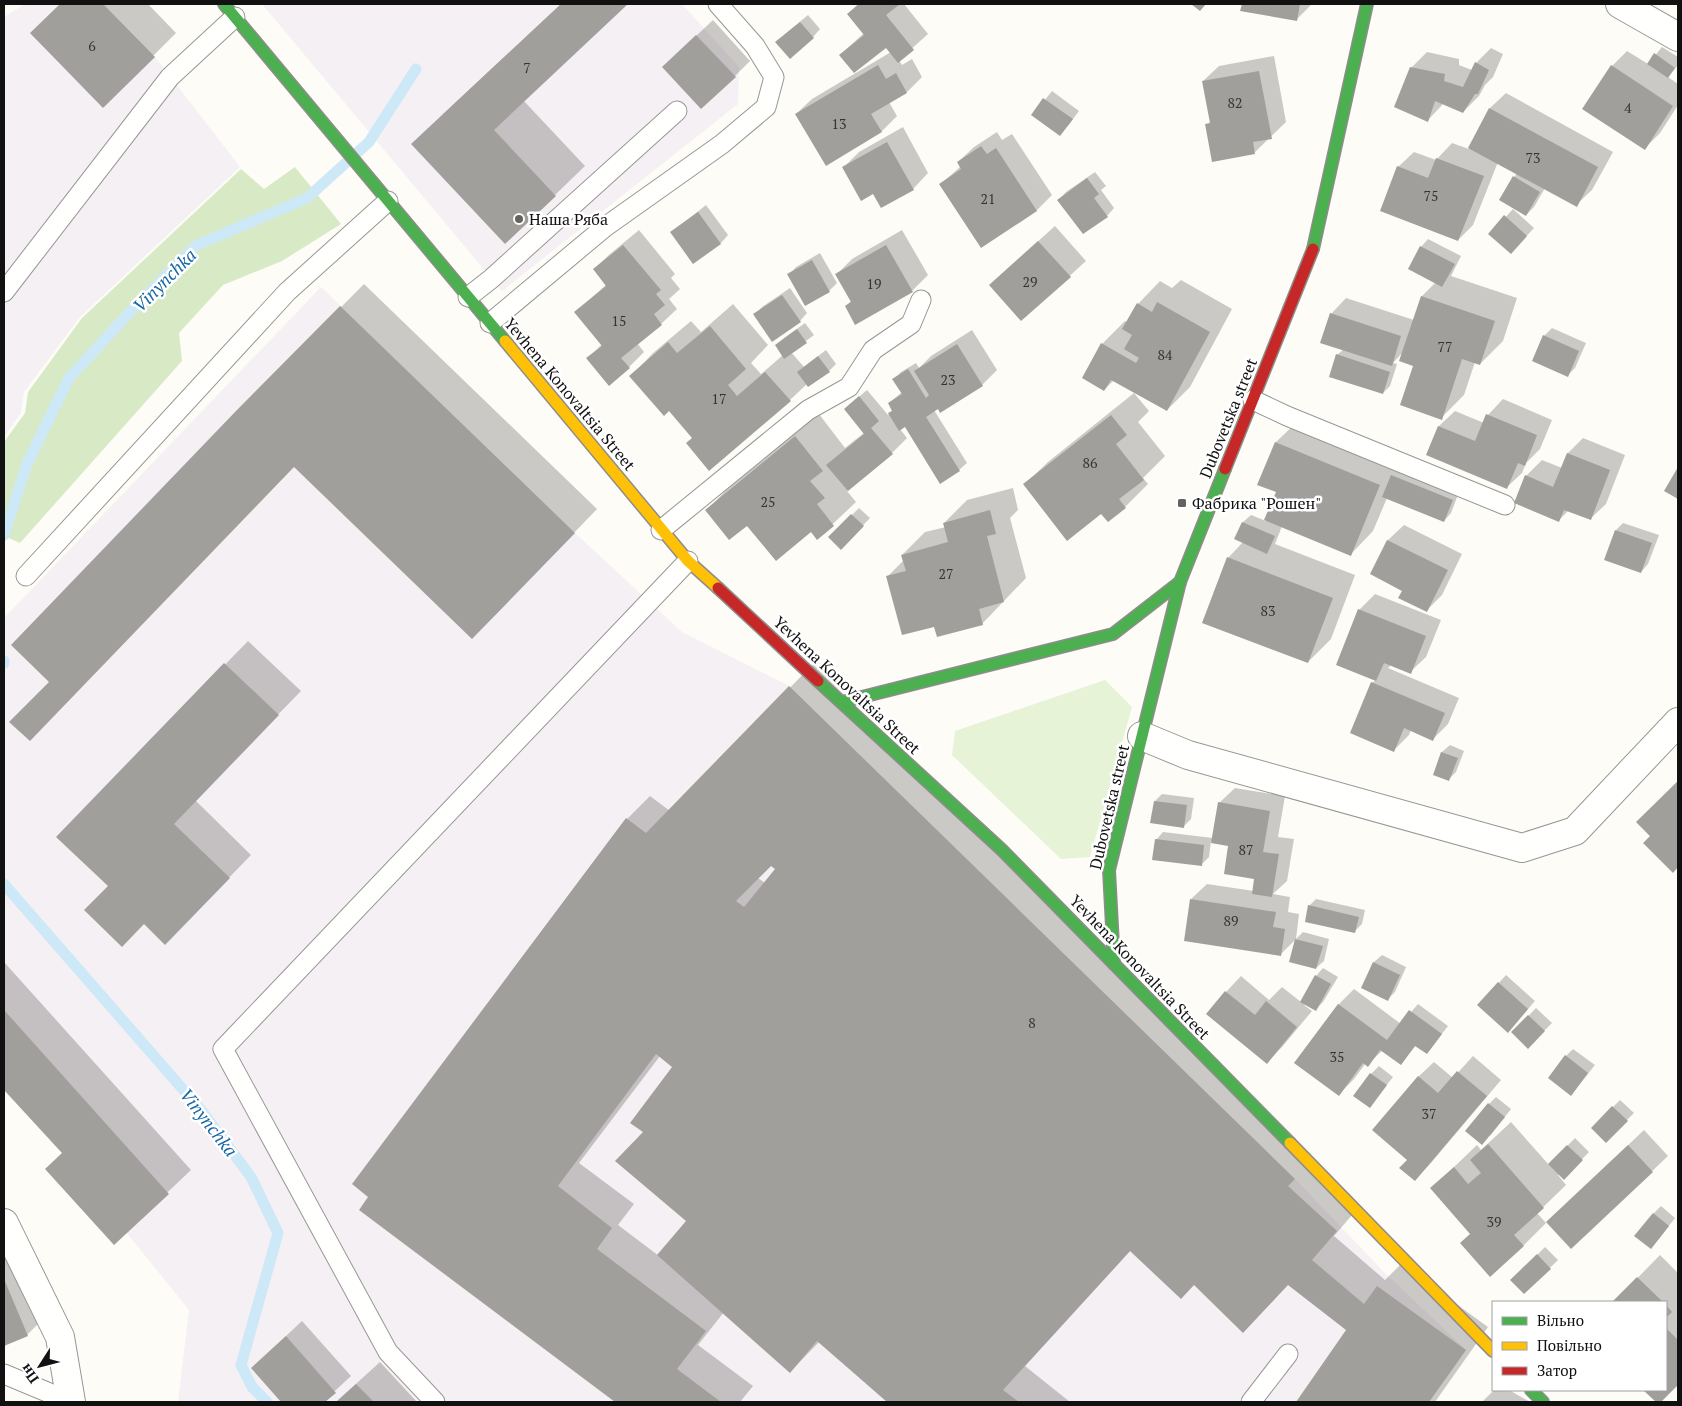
<svg xmlns="http://www.w3.org/2000/svg" width="1682" height="1406" font-family="'PT Serif',serif">
<style>
.industrial{fill:#f5f0f3}
.green{fill:#e7f3d7}
.forest{fill:#d8eac5}
.shadow{fill:#0003;fill-rule:evenodd}
.lines{fill:none;stroke-linecap:round;stroke-linejoin:round}
.stream{stroke:#cde8f7;stroke-width:11}
.building{fill:#a19f9c;fill-rule:evenodd}
.lane-casing{stroke:#979795;stroke-width:21}
.street-casing{stroke:#979795;stroke-width:30}
.fast-casing{stroke:#8e8d8b;stroke-width:14}
.slow-casing{stroke:#8e8d8b;stroke-width:14}
.jam-casing{stroke:#8e8d8b;stroke-width:14}
.lane{stroke:#fffffe;stroke-width:19}
.street{stroke:#fffffe;stroke-width:28}
.fast{stroke:#4caf50;stroke-width:11}
.slow{stroke:#ffc107;stroke-width:11}
.jam{stroke:#c62828;stroke-width:11}
.poi-dot{fill:#646362;stroke:#fff;stroke-width:2}
.labels{text-anchor:middle;dominant-baseline:central;stroke-width:5;stroke-linejoin:round;paint-order:stroke}
.number-label{font-size:14px;fill:#353434}
.poi-label{font-size:16px;fill:#111;stroke:#fff;text-anchor:start}
.street-label{font-size:16px;fill:#111;stroke:#fff}
.water-label{font-size:18px;font-style:italic;fill:#1768a6;stroke:#fff}
</style>
<rect width="100%" height="100%" fill="#fdfcf7"/>
<g class="industrial">
<polygon points="25,4 103,4 155,57 240,167 80,317 24,392 21,413 4,437 4,17"/>
<polygon points="262,4 682,4 739,67 738,104 502,291"/>
<polygon points="321,287 575,533 682,632 789,686 1295,1179 1384,1272 1466,1350 1429,1402 178,1402 189,1310 62,1153 4,1090 4,618"/>
</g>
<polygon class="green" points="1105,680 1132,707 1090,857 1061,859 952,755 955,731"/>
<polygon class="forest" points="295,167 341,224 282,261 223,285 179,333 182,361 20,543 4,536 4,442 25,413 28,392 82,318 241,169 264,189"/>
<g class="shadow">
<polygon points="61,4 148,4 176,33 103,106 31,34"/>
<polygon points="561,4 626,4 523,100 585,166 555,195 442,115"/>
<polygon points="858,4 904,4 928,34 899,60 902,65 912,59 922,77 907,92 889,102 897,116 882,131 826,164 796,114 812,99 891,52 886,46 840,55 864,33 848,14"/>
<polygon points="1243,4 1312,4 1296,20 1242,10"/>
<polygon points="808,15 820,29 813,37 784,35"/>
<polygon points="713,20 750,61 735,76 679,52"/>
<polygon points="1662,47 1678,57 1678,65 1668,77 1678,84 1678,105 1660,133 1645,148 1612,66 1627,51 1648,64"/>
<polygon points="1491,48 1503,54 1493,77 1485,85 1479,96 1463,112 1444,103 1428,120 1411,68 1427,52 1459,59 1459,65 1472,70 1476,63"/>
<polygon points="1274,56 1286,122 1254,153 1207,125 1211,121 1203,81 1219,66"/>
<polygon points="1052,91 1079,111 1067,127 1033,115"/>
<polygon points="1506,93 1613,152 1592,190 1576,205 1545,188 1534,207 1526,215 1500,199 1517,173 1498,162 1473,225 1458,240 1398,167 1414,152 1436,160 1452,143 1469,149 1490,108"/>
<polygon points="903,127 928,173 913,189 874,192 844,167 859,152"/>
<polygon points="997,132 1002,140 1012,134 1052,195 1037,210 981,246 941,184 961,166 958,162 974,147"/>
<polygon points="1095,172 1106,186 1101,190 1114,208 1107,216 1059,200 1066,192"/>
<polygon points="706,205 728,235 721,243 694,262 672,232"/>
<polygon points="1513,209 1534,228 1518,245 1490,234"/>
<polygon points="1055,226 1086,261 1021,320 1006,270"/>
<polygon points="639,230 675,274 671,278 680,289 669,299 677,309 661,324 637,343 644,352 629,367 588,358 602,344 576,312 607,284 594,269 610,254"/>
<polygon points="902,230 928,275 912,291 856,323 846,306 852,300 837,274 852,259"/>
<polygon points="1428,239 1461,256 1451,276 1517,298 1503,341 1480,364 1475,362 1464,395 1441,418 1415,365 1403,352 1393,363 1397,364 1390,386 1383,393 1337,355 1344,349 1331,314 1346,298 1414,320 1422,296 1436,282 1421,247"/>
<polygon points="820,253 837,283 829,291 806,304 789,275 796,267"/>
<polygon points="1181,280 1232,309 1190,387 1167,410 1114,380 1104,390 1102,344 1125,321 1127,322 1138,304 1160,281 1172,288"/>
<polygon points="364,284 597,509 495,615 294,465 50,682 238,411"/>
<polygon points="790,288 807,313 800,321 772,340 755,315 762,307"/>
<polygon points="733,304 768,345 751,363 761,374 783,355 776,345 784,338 805,323 814,335 791,352 804,367 826,350 836,364 829,371 807,384 790,400 694,437 670,409 631,376 653,353 691,321 701,332"/>
<polygon points="1552,328 1586,343 1575,368 1567,376 1534,361 1544,336"/>
<polygon points="972,330 997,370 982,385 934,410 967,463 959,470 906,425 900,429 907,438 892,453 847,491 856,502 818,538 812,531 747,524 707,510 729,487 819,414 845,448 865,432 853,402 867,390 888,415 893,410 889,403 902,392 894,379 901,372 916,363 919,368 931,356"/>
<polygon points="1134,393 1149,411 1138,422 1165,456 1143,478 1148,484 1125,507 1109,521 1101,512 1025,484 1048,462"/>
<polygon points="1503,399 1552,420 1540,449 1526,463 1522,473 1506,488 1428,455 1439,426 1455,411 1484,423 1488,415"/>
<polygon points="1299,420 1459,492 1451,513 1444,521 1387,498 1373,531 1351,554 1282,526 1275,544 1355,575 1331,639 1308,662 1228,558 1243,542 1236,539 1243,522 1251,515 1266,521 1278,492 1259,484 1276,442"/>
<polygon points="1583,438 1625,455 1606,504 1590,519 1569,510 1559,520 1526,476 1542,460 1562,468 1568,453"/>
<polygon points="1013,488 1018,510 1010,518 1026,578 982,624 935,625 888,576 904,560 902,555 925,532 946,527 944,523 967,500"/>
<polygon points="859,508 870,518 841,548 830,537"/>
<polygon points="1623,523 1659,535 1648,564 1641,572 1616,530"/>
<polygon points="1404,525 1462,554 1442,595 1426,611 1403,591 1372,574 1388,540"/>
<polygon points="1375,594 1441,620 1426,657 1410,672 1391,665 1388,668 1459,698 1448,724 1433,739 1411,730 1409,735 1394,750 1372,683 1376,680 1338,664 1360,609"/>
<polygon points="248,641 301,691 195,800 251,855 188,920 144,922 110,886 58,836"/>
<path d="M813,664L1358,1208L1334,1236L1385,1280L1401,1264L1488,1327L1435,1402H1298L1348,1330L1289,1284H1195L1131,1250L1025,1366L1070,1402H888L819,1342L790,1372L724,1312L698,1345L753,1386L740,1402H617L361,1210L627,819L650,796L670,811ZM771,864L776,869L765,883L758,878ZM660,1056L674,1067L645,1132L688,1221L659,1256L618,1225L634,1204L579,1163Z"/>
<polygon points="1450,745 1464,751 1456,772 1449,779 1442,752"/>
<polygon points="1678,781 1678,867 1637,822"/>
<polygon points="1235,788 1285,796 1278,837 1294,839 1287,881 1273,894 1290,897 1288,912 1299,914 1296,939 1280,955 1191,899 1207,884 1254,891 1256,878 1230,845 1211,841 1209,857 1201,865 1156,840 1163,832 1213,838 1219,803"/>
<polygon points="1162,794 1194,798 1191,819 1183,827 1155,801"/>
<polygon points="1316,899 1365,910 1362,924 1354,932 1309,906"/>
<polygon points="1303,932 1329,939 1324,961 1316,968 1296,939"/>
<polygon points="1382,955 1406,967 1395,992 1388,999 1363,987 1374,962"/>
<polygon points="4,962 191,1170 114,1243 63,1152 4,1088"/>
<polygon points="1323,968 1338,977 1323,1002 1316,1009 1305,1003 1304,1005 1312,1011 1282,1047 1267,1062 1226,992 1241,976 1269,1000 1282,987 1301,1002 1316,976"/>
<polygon points="1506,975 1535,1001 1515,1024 1479,1005"/>
<polygon points="1354,989 1401,1024 1418,1004 1448,1026 1427,1053 1416,1045 1401,1063 1383,1050 1367,1065 1365,1064 1354,1079 1339,1094 1296,1063 1339,1004"/>
<polygon points="1536,1008 1552,1023 1528,1047 1513,1032"/>
<polygon points="1573,1049 1595,1065 1571,1095 1566,1056"/>
<polygon points="1473,1056 1501,1080 1430,1164 1415,1179 1408,1160 1418,1077 1434,1062 1453,1078"/>
<polygon points="1379,1066 1393,1077 1370,1106 1355,1096 1371,1074"/>
<polygon points="1496,1097 1511,1109 1490,1136 1489,1104"/>
<polygon points="1620,1100 1634,1113 1606,1141 1592,1128"/>
<polygon points="1511,1122 1549,1165 1575,1138 1589,1152 1564,1178 1560,1174 1558,1175 1566,1185 1537,1213 1546,1223 1523,1246 1471,1233 1432,1188 1477,1145 1481,1150"/>
<polygon points="1644,1130 1668,1156 1571,1248 1563,1207"/>
<polygon points="1661,1206 1675,1218 1658,1240 1653,1214"/>
<polygon points="1545,1247 1558,1260 1524,1293 1512,1280"/>
<polygon points="4,1251 50,1312 27,1335 4,1345"/>
<polygon points="1660,1255 1678,1273 1678,1384 1658,1402 1645,1390 1666,1390 1666,1302 1614,1302"/>
<polygon points="302,1321 351,1376 323,1402 282,1402 252,1368"/>
<polygon points="380,1362 417,1402 336,1402"/>
<polygon points="1494,1390 1509,1390 1530,1402 1482,1402"/>
</g>
<g class="lines">
<g class="stream">
<polyline points="4,535 27,464 69,378 132,310 195,246 307,198 369,142 416,69"/>
<polyline points="4,661 4,663"/>
<polyline points="4,884 201,1110 251,1177 278,1233 241,1365 252,1387 267,1402"/>
</g>
</g>
<g class="building">
<polygon points="60,4 103,4 155,57 103,108 30,33"/>
<polygon points="561,4 628,4 494,130 556,196 505,244 411,144"/>
<polygon points="859,4 900,4 886,15 914,50 898,63 886,48 854,73 839,55 864,35 847,14"/>
<polygon points="1191,4 1206,4 1200,11"/>
<polygon points="1242,4 1300,4 1297,21 1240,11"/>
<polygon points="800,22 814,38 790,59 775,42"/>
<polygon points="696,35 736,77 701,109 662,67"/>
<polygon points="1654,53 1675,68 1668,78 1647,64"/>
<polygon points="1475,62 1489,70 1478,94 1475,94 1463,113 1435,101 1428,122 1394,107 1410,67 1445,74 1444,81 1463,87"/>
<polygon points="878,65 886,79 896,73 907,93 871,114 882,132 826,166 795,114"/>
<polygon points="1611,65 1673,106 1645,150 1582,109"/>
<polygon points="1259,71 1272,139 1253,142 1255,154 1212,162 1205,124 1210,123 1202,81"/>
<polygon points="1043,98 1073,119 1060,136 1031,115"/>
<polygon points="1489,108 1598,167 1577,207 1468,148"/>
<polygon points="887,142 914,190 881,208 873,194 861,201 842,167"/>
<polygon points="981,146 987,154 996,148 1037,211 981,248 939,184 961,169 957,162"/>
<polygon points="1436,158 1484,176 1458,241 1380,211 1397,166 1428,178"/>
<polygon points="1513,176 1540,192 1526,216 1499,200"/>
<polygon points="1087,178 1099,194 1094,198 1108,217 1083,234 1057,200"/>
<polygon points="698,212 721,244 693,264 670,232"/>
<polygon points="1504,215 1527,236 1511,254 1488,234"/>
<polygon points="1038,241 1071,277 1021,321 989,285"/>
<polygon points="623,245 661,290 656,294 665,305 654,314 662,325 621,358 630,368 609,386 586,358 602,346 574,312 606,286 593,269"/>
<polygon points="886,245 913,292 855,325 845,306 851,302 835,274"/>
<polygon points="1420,246 1455,264 1442,287 1408,269"/>
<polygon points="812,260 830,292 805,306 787,274"/>
<polygon points="782,295 801,322 772,342 753,314"/>
<polygon points="1421,296 1495,321 1480,365 1462,359 1442,420 1400,405 1413,366 1399,361"/>
<polygon points="1157,302 1210,332 1167,411 1111,380 1104,391 1082,378 1101,343 1136,363 1139,358 1124,349 1132,335 1122,329 1137,303 1152,312"/>
<polygon points="340,306 575,533 472,639 294,467 30,741 9,722 49,682 11,645 236,411"/>
<polygon points="1330,313 1401,336 1392,366 1320,343"/>
<polygon points="710,326 746,369 728,385 737,396 765,372 791,401 709,471 686,443 692,438 669,411 664,416 629,376 668,342 677,353"/>
<polygon points="797,329 807,343 784,359 775,345"/>
<polygon points="1543,335 1579,351 1568,377 1532,361"/>
<polygon points="957,344 983,386 940,413 938,409 926,417 960,471 940,484 905,427 899,431 888,413 892,411 888,403 902,394 892,379 908,369 926,398 929,395 914,371"/>
<polygon points="1336,354 1390,372 1383,394 1329,377"/>
<polygon points="818,356 830,372 808,387 797,372"/>
<polygon points="859,396 879,421 871,428 893,454 848,491 826,465 864,434 844,409"/>
<polygon points="1486,414 1537,435 1525,466 1518,463 1507,489 1426,455 1438,426 1475,441"/>
<polygon points="1111,415 1127,435 1116,444 1144,480 1119,499 1126,508 1108,522 1101,514 1067,541 1023,484"/>
<polygon points="795,436 823,471 810,481 825,498 817,504 834,526 817,540 811,532 776,561 747,526 729,540 705,510"/>
<polygon points="1275,442 1380,485 1351,556 1264,520 1276,492 1257,485"/>
<polygon points="1567,453 1610,470 1591,520 1564,510 1559,522 1514,503 1525,475 1553,487"/>
<polygon points="1678,467 1678,499 1664,491"/>
<polygon points="1391,475 1453,500 1444,522 1382,497"/>
<polygon points="990,510 996,534 987,536 1004,602 979,609 983,625 937,637 934,627 902,635 886,576 906,571 901,555 948,542 943,523"/>
<polygon points="851,514 864,526 841,550 828,537"/>
<polygon points="1242,522 1275,536 1267,554 1234,539"/>
<polygon points="1615,530 1652,543 1641,573 1604,560"/>
<polygon points="1387,540 1448,570 1427,612 1398,598 1402,591 1370,574"/>
<polygon points="1227,557 1333,598 1308,663 1202,623"/>
<polygon points="1358,609 1426,636 1411,674 1384,663 1376,681 1336,665"/>
<polygon points="224,663 279,715 174,824 230,878 165,945 144,924 122,947 84,910 108,886 56,837"/>
<polygon points="1371,682 1445,713 1433,741 1404,728 1394,752 1350,733"/>
<path d="M789,686L1295,1179L1288,1186L1337,1231L1312,1260L1364,1304L1377,1286L1466,1350L1429,1402H1296L1346,1330L1288,1285L1243,1333L1194,1285L1181,1299L1130,1251L1003,1390L1019,1402H887L817,1341L790,1373L657,1255L686,1221L615,1161L643,1132L630,1123L672,1067L656,1054L558,1186L612,1228L597,1249L706,1331L677,1369L721,1402H615L359,1210L368,1197L352,1184L626,818L646,833ZM771,866L775,869L744,907L736,901Z"/>
<polygon points="1441,752 1458,758 1449,781 1433,775"/>
<polygon points="1678,781 1678,867 1673,873 1643,843 1650,836 1636,822"/>
<polygon points="1154,801 1187,805 1184,828 1150,823"/>
<polygon points="1218,802 1270,811 1263,852 1279,854 1272,897 1252,894 1254,879 1224,874 1228,846 1211,843"/>
<polygon points="1155,839 1204,845 1202,866 1152,860"/>
<polygon points="1190,899 1276,912 1273,927 1285,929 1281,956 1184,941"/>
<polygon points="1308,905 1359,917 1355,933 1305,922"/>
<polygon points="1295,939 1323,946 1316,969 1289,962"/>
<polygon points="1373,962 1400,975 1388,1001 1361,988"/>
<polygon points="1315,975 1331,984 1316,1011 1300,1002"/>
<polygon points="1498,982 1528,1009 1508,1033 1477,1005"/>
<polygon points="1225,991 1255,1015 1266,1001 1297,1027 1267,1064 1206,1014"/>
<polygon points="1338,1004 1387,1040 1409,1010 1442,1034 1427,1054 1415,1046 1401,1065 1380,1050 1368,1067 1363,1063 1339,1096 1294,1063"/>
<polygon points="4,1010 169,1194 114,1245 45,1169 62,1153 4,1090"/>
<polygon points="1528,1015 1545,1031 1528,1049 1511,1032"/>
<polygon points="1565,1055 1588,1073 1571,1096 1548,1078"/>
<polygon points="1457,1071 1487,1096 1415,1181 1399,1168 1407,1160 1372,1130 1418,1076 1438,1093"/>
<polygon points="1370,1073 1387,1085 1370,1108 1353,1096"/>
<polygon points="1488,1103 1505,1117 1482,1145 1465,1131"/>
<polygon points="1612,1106 1628,1121 1606,1143 1591,1128"/>
<polygon points="1488,1144 1544,1208 1514,1235 1524,1246 1490,1277 1460,1243 1470,1234 1430,1188 1454,1167 1468,1184 1481,1173 1470,1160"/>
<polygon points="1567,1145 1583,1160 1564,1180 1548,1164"/>
<polygon points="1628,1145 1653,1172 1571,1249 1546,1222"/>
<polygon points="1653,1213 1669,1226 1651,1249 1634,1236"/>
<polygon points="1537,1254 1551,1269 1524,1294 1510,1280"/>
<polygon points="1637,1277 1663,1302 1612,1302"/>
<polygon points="4,1279 28,1336 4,1346"/>
<polygon points="1666,1305 1672,1312 1666,1318"/>
<polygon points="1666,1328 1678,1340 1678,1385 1661,1402 1656,1402 1643,1390 1666,1390"/>
<polygon points="286,1336 336,1393 325,1402 281,1402 251,1368"/>
<polygon points="356,1384 374,1402 336,1402"/>
</g>
<g class="lines">
<defs>
<g id="lane">
<polyline points="4,292 170,77 235,17"/>
<polyline points="468,297 491,279 677,111"/>
<polyline points="490,323 605,227 722,144 766,107 774,77 755,46 718,4"/>
<polyline points="1253,400 1287,416 1505,505"/>
<polyline points="661,530 808,410 849,387 873,350 911,324 921,300"/>
<polyline points="26,576 287,292 388,201"/>
<polyline points="4,1374 71,1402"/>
<polyline points="435,1402 388,1352 223,1049 688,561"/>
<polyline points="1251,1402 1288,1354"/>
</g>
<g id="street">
<polyline points="1620,4 1678,37"/>
<polyline points="1142,736 1188,755 1522,848 1575,831 1678,722"/>
<polyline points="4,1223 60,1337 71,1402"/>
</g>
<g id="fast">
<polyline points="224,4 505,341"/>
<polyline points="1313,249 1367,4"/>
<polyline points="818,681 1002,850 1290,1143"/>
<polyline points="842,702 1113,634 1180,582"/>
<polyline points="1114,964 1109,870 1180,582 1225,469"/>
<polyline points="1531,1390 1543,1402"/>
</g>
<g id="slow">
<polyline points="505,341 688,561 718,588"/>
<polyline points="1290,1143 1493,1351"/>
</g>
<g id="jam">
<polyline points="1225,469 1313,249"/>
<polyline points="718,588 818,681"/>
</g>
</defs>
<use href="#lane" class="lane-casing"/>
<use href="#street" class="street-casing"/>
<use href="#fast" class="fast-casing"/>
<use href="#slow" class="slow-casing"/>
<use href="#jam" class="jam-casing"/>
<use href="#lane" class="lane"/>
<use href="#street" class="street"/>
<use href="#fast" class="fast"/>
<use href="#slow" class="slow"/>
<use href="#jam" class="jam"/>
</g>
<g class="poi-dot">
<circle cx="519" cy="219" r="5"/>
<rect x="1177" y="498" width="10" height="10" rx="2.5"/>
</g>
<g class="labels">
<g class="number-label">
<text x="92" y="45">6</text>
<text x="527" y="67">7</text>
<text x="1235" y="102">82</text>
<text x="1628" y="107">4</text>
<text x="839" y="123">13</text>
<text x="1533" y="157">73</text>
<text x="1431" y="195">75</text>
<text x="988" y="198">21</text>
<text x="1030" y="281">29</text>
<text x="874" y="283">19</text>
<text x="619" y="320">15</text>
<text x="1445" y="346">77</text>
<text x="1165" y="354">84</text>
<text x="948" y="379">23</text>
<text x="719" y="398">17</text>
<text x="1090" y="462">86</text>
<text x="768" y="501">25</text>
<text x="946" y="573">27</text>
<text x="1268" y="610">83</text>
<text x="1246" y="849">87</text>
<text x="1231" y="920">89</text>
<text x="1032" y="1022">8</text>
<text x="1337" y="1056">35</text>
<text x="1429" y="1113">37</text>
<text x="1494" y="1221">39</text>
</g>
<g class="poi-label">
<text x="529" y="219">Наша Ряба</text>
<text x="1192" y="503">Фабрика "Рошен"</text>
</g>
<g class="street-label">
<text transform="translate(570 394) rotate(50)">Yevhena Konovaltsia Street</text>
<text transform="translate(1228 418) rotate(-68)">Dubovetska street</text>
<text transform="translate(847 685) rotate(43)">Yevhena Konovaltsia Street</text>
<text transform="translate(1109 807) rotate(-77)">Dubovetska street</text>
<text transform="translate(1140 967) rotate(46)">Yevhena Konovaltsia Street</text>
</g>
<g class="water-label">
<text transform="translate(164 280) rotate(-45)">Vinynchka</text>
<text transform="translate(209 1122) rotate(52)">Vinynchka</text>
</g>
</g>
<rect width="1682" height="1406" fill="none" stroke="#111111" stroke-width="10"/>
<rect x="1492" y="1301" width="175" height="90" fill="#ffffff" stroke="#a0a0a0"/>
<rect x="1502" y="1317" width="25" height="8" fill="#4caf50" stroke="#a0a0a0"/>
<text x="1537" y="1326" font-size="15" fill="#111111">Вільно</text>
<rect x="1502" y="1342" width="25" height="8" fill="#ffc107" stroke="#a0a0a0"/>
<text x="1537" y="1351" font-size="15" fill="#111111">Повільно</text>
<rect x="1502" y="1367" width="25" height="8" fill="#c62828" stroke="#a0a0a0"/>
<text x="1537" y="1376" font-size="15" fill="#111111">Затор</text>
<g transform="translate(40 1366) rotate(234)" stroke="#ffffff" stroke-width="4" paint-order="stroke">
<path d="M0-4L9 19L0 12L-9 19Z" fill="#111111"/>
<text y="-8" font-size="14" font-weight="bold" text-anchor="middle" fill="#111111">Пн</text>
</g>
</svg>
